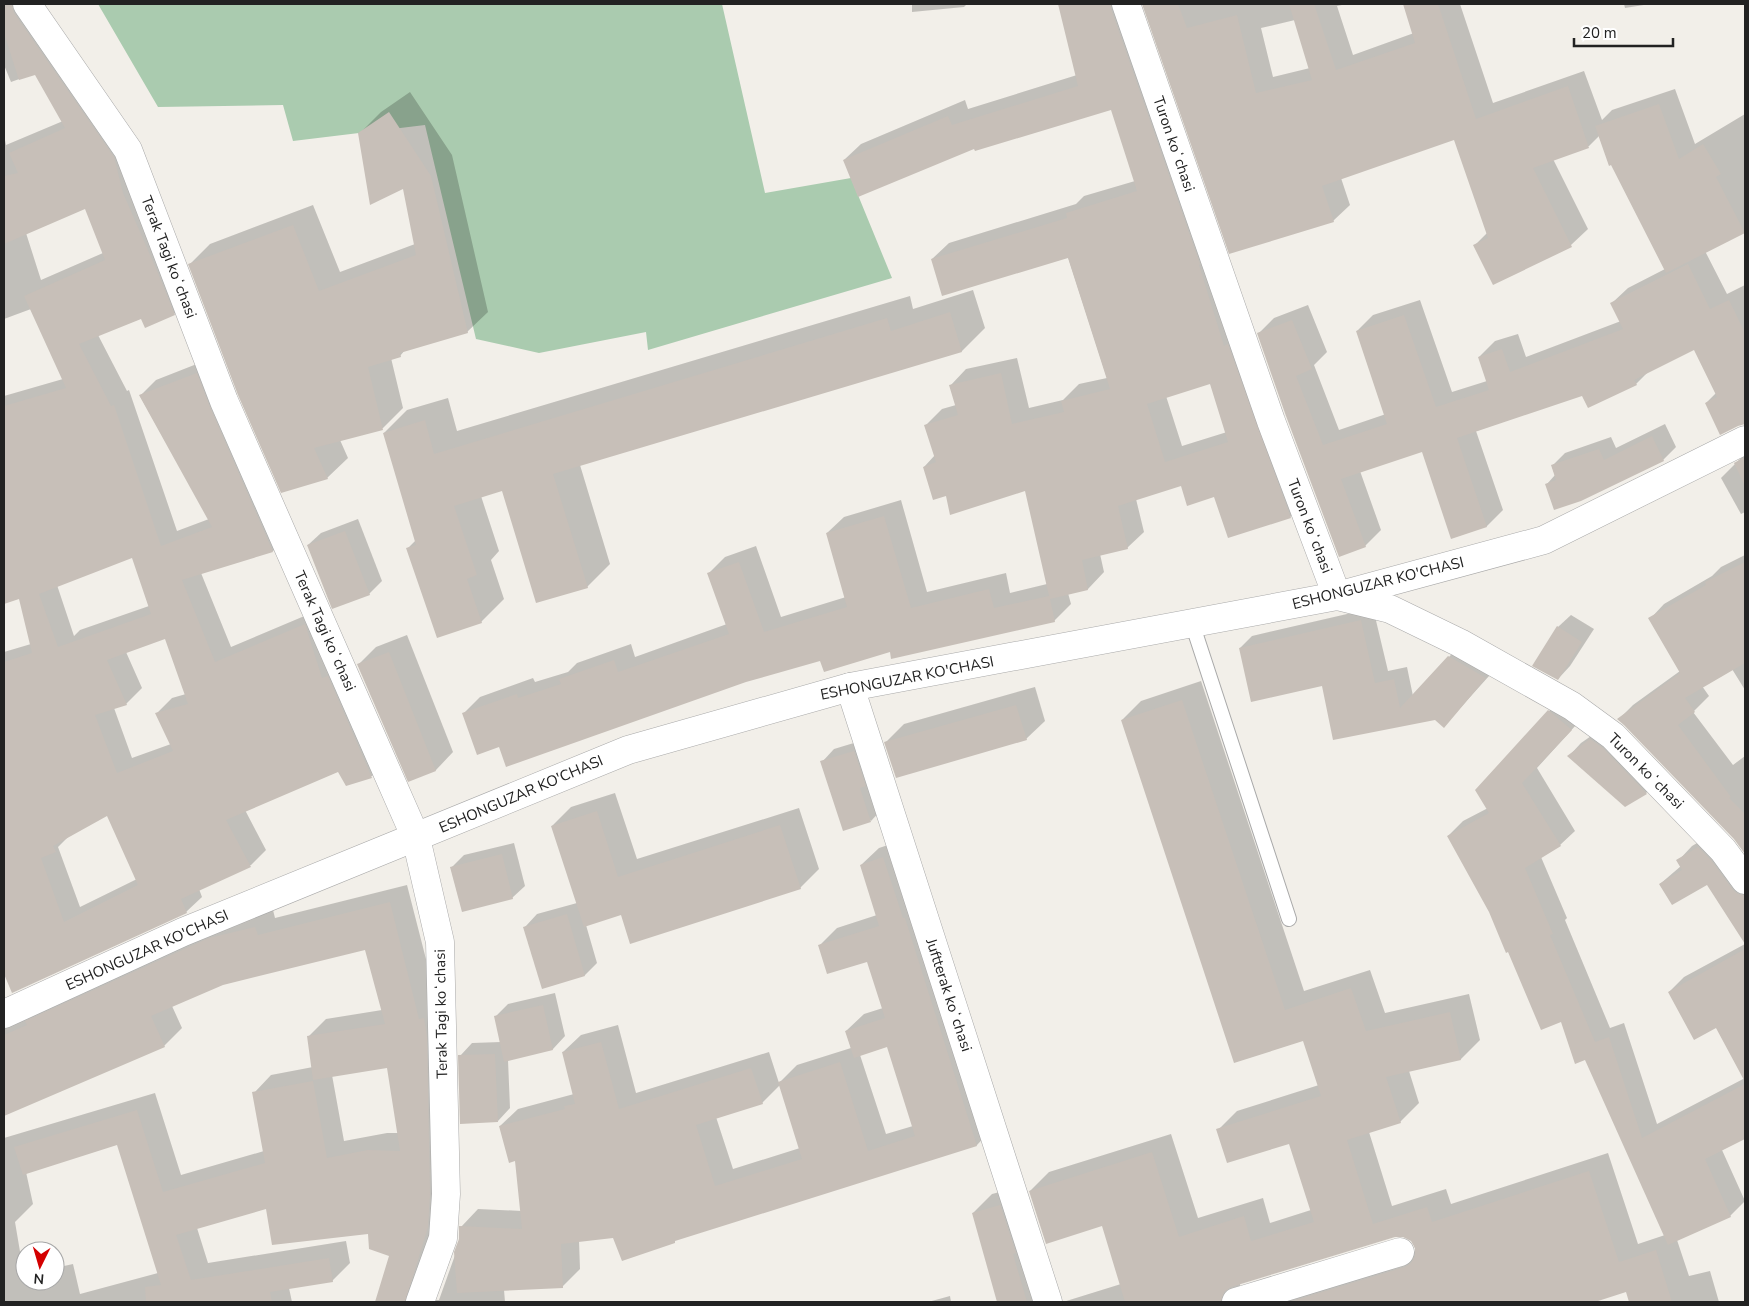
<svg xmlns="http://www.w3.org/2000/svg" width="1749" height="1306" font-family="'Nunito Sans',sans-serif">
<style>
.cemetery{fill:#aacbaf}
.shadow{fill:#0003;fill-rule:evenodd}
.building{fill:#c7bfb8;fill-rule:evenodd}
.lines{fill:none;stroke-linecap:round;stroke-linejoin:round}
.service-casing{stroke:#a9a9a9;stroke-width:16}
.minor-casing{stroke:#a9a9a9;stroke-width:29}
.tertiary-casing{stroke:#a9a9a9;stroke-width:29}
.service{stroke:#fff;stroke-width:14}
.minor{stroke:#fff;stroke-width:28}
.tertiary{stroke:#fff;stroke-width:28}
.labels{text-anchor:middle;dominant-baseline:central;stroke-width:4;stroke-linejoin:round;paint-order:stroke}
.street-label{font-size:15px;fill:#222;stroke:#fff}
</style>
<rect width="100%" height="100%" fill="#f2efe9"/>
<polygon class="cemetery" points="98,4 722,4 765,193 851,178 892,278 648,350 646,332 539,353 476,339 425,125 293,141 283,105 158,107"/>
<g class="shadow">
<path d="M4,4H34L129,141L190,299L174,314L142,318L98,335L127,391L129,390L177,531L209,519L140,396L156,380L212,358L288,536L273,551L201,573L231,647L321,609L387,761L372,776L346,785L339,771L245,810L266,850L251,865L199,889L202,897L186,912L4,976V905L6,904L4,899V723L81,686L64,668L4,688V652L31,644L20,598L4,603V396L63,379L31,309L4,319V135L6,145L63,121L36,73L11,82L4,65ZM86,207L103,253L41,280L26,233ZM133,556L149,606L80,630L74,636L57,585ZM166,637L186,694L172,698L157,713L171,744L132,758L114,708L126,704L142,688L126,652ZM108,814L137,879L80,907L58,847L71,834Z"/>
<polygon points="912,4 967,4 964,7 912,12"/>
<path d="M1060,4H1131L1307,501L1290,517L1181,484L1136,499L1144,532L1127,548L1100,554L1104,572L1088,589L1068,593L1071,604L1054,621L890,651L821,659L500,745L464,713L480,697L533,678L535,682L568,672L577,663L631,644L635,657L727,624L709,573L725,557L756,546L781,617L846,597L827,533L844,517L901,500L927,592L1006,573L1010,593L1047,584L1026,490L947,494L924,467L935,455L926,425L942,409L956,405L950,386L966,369L1017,358L1029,408L1063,400L1079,384L1107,378L1068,257L932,259L949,243L1076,204L1084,196L1135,181L1112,108L975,147L844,160L861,144L965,100L968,109L1077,75ZM1210,382L1227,432L1182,446L1166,396Z"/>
<path d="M1144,4H1347L1337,6L1353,55L1414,33L1404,4H1460L1493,103L1584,71L1602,120L1612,110L1675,89L1695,144L1745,114V231L1705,251L1727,294L1745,285V423L1738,425L1706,403L1717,392L1695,348L1649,371L1636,384L1583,394L1476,431L1503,510L1487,526L1452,538L1423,450L1360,471L1381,530L1365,546L1258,334L1274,318L1308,305L1327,352L1314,365L1339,430L1386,414L1357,331L1373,315L1420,300L1452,392L1487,381L1479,357L1495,341L1518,334L1526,357L1621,321L1612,303L1628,288L1665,269L1599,136L1589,146L1553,159L1588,229L1571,245H1475L1487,233L1455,138L1341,178L1350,205L1333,221L1230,252ZM1295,20L1310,68L1273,77L1261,28Z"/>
<polygon points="1624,4 1650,4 1625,8"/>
<polygon points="410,92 452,155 488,312 467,332 405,350 400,356 391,358 403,408 383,428 340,440 348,458 327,478 190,264 210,244 313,205 340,272 415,244 404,187 360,133 381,112"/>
<polygon points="973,290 985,328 962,351 580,465 610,564 587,587 503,490 481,496 499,551 491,560 504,599 481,622 407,549 416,540 384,433 407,410 448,398 457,431 910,296 913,309"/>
<polygon points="1665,424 1676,447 1663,460 1547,484 1555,475 1552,466 1565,453 1611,437 1616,448"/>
<polygon points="1745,454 1745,512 1741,514 1721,478"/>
<polygon points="358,519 382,581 369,594 308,545 321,533"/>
<polygon points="1745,555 1745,690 1732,669 1702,686 1709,696 1693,712 1733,765 1745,756 1745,852 1735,838 1619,719 1633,705 1680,671 1650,619 1664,604 1712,576 1721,567"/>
<polygon points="1373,608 1388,671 1407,667 1413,696 1461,644 1498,666 1444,726 1435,719 1334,739 1323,684 1240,648 1252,636"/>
<polygon points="1571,615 1594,629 1570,666 1558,679 1558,627"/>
<polygon points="407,635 453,752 436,770 409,780 358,665 376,647"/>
<path d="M1201,681L1304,991L1370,970L1385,1013L1469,994L1480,1040L1461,1059L1409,1071L1419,1103L1400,1122L1369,1132L1392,1206L1446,1189L1451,1204L1608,1153L1638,1244L1665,1235L1586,1058L1562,1020L1509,951L1490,911L1448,836L1463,821L1488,808L1549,711L1564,696L1586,714L1537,768L1575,831L1560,845L1541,857L1567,918L1565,920L1610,1028L1624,1023L1657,1124L1745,1078L1716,1027L1669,992L1684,977L1745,944V1138L1722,1150L1745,1201L1730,1216L1677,1240L1689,1276L1710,1271L1719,1302H1631L1627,1291L1590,1302H1063L1121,1284L1103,1225L1030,1191L1049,1172L1171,1134L1198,1218L1263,1198L1270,1223L1311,1210L1290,1142L1218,1130L1237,1111L1319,1085L1304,1040L1235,1062L1122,720L1141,701ZM1395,1236H1404L1412,1240L1416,1251L1261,1298L1240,1288V1283Z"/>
<polygon points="1035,687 1045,721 1026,739 886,742 904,724"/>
<polygon points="1604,727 1659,781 1646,793 1625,806 1569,756 1581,743"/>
<polygon points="867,739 883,808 871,821 822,762 834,749"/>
<polygon points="615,793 637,859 799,808 819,869 800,888 622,914 586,925 597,963 585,975 543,988 525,927 537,914 577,903 552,826 571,807"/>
<polygon points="1714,833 1745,872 1745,942 1707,883 1660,884 1681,866 1678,861 1692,846"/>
<path d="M900,841L994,1127L977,1145L614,1237L579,1240L580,1269L562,1287L502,1265L505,1302H376L390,1255L369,1233L267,1208L197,1228L208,1263L346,1241L350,1263L332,1281L289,1288L292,1302H4V1138L155,1093L181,1175L264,1151L254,1093L271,1075L313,1067L308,1037L326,1019L382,1010L366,948L222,984L172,1006L182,1028L164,1046L4,1114V1026L84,993L96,981L273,910L275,918L407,885L437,1002L433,1300H439L459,1244L461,1227L478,1209L522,1211L516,1160L500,1126L518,1109L574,1094L563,1052L581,1035L618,1025L636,1093L769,1052L779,1083L797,1065L851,1048L846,1031L864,1014L883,1008L868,960L819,946L837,928L877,915L861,865L879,848ZM888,1046L913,1126L886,1134L860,1055ZM388,1067L399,1133H387L344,1141L332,1075ZM780,1085L800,1148L733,1169L716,1117L762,1103ZM118,1144L158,1273L80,1294L73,1264L55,1268V1281H25L15,1222L33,1204L26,1172Z"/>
<polygon points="514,843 525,886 512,898 452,867 464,855"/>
<polygon points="555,993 565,1036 553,1049 508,1060 510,1108 498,1121 460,1056 472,1043 501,1042 495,1017 508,1004"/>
<polygon points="1019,1187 1051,1302 998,1302 973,1213 992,1194"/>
<polygon points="950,1296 951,1302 928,1302"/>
</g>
<g class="building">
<path d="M4,4H12L14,13L114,157L123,193L157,271L175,315L145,328L141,319L79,344L111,406L114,405L161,546L212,527L139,395L197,373L210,407L273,552L182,580L215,662L305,624L322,678L328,676L372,778L346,786L338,772L226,820L251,867L181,899L187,913L12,993L4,974V662L32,653L19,599L4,604V406L66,388L24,296L105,260L85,209L4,244V176L18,173L9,153L65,128L35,75L19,80L4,33ZM132,558L151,614L58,647L39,594ZM165,639L188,704L155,713L173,751L117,773L95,715L127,705L107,660ZM107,816L138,885L64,922L41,858L56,852L53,846Z"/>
<path d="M1058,4H1111V9L1200,264L1199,265L1224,346L1228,344L1291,518L1228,538L1214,497L1187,506L1181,486L1118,506L1128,549L1082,560L1088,590L1050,599L1055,622L891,659L890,652L824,672L820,661L746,682L506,767L499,747L477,755L462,713L517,694L518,698L561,684L559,679L614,660L618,672L729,634L707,573L739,562L764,632L847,607L826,533L884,516L911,608L989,589L994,608L1049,596L1025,491L950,515L946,496L933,500L923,467L936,462L924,425L958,415L949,385L1001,373L1012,424L1064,412L1061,401L1110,389L1068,258L942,296L931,259L1067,218L1066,213L1137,191L1111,110L975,151L974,149L858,197L843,160L948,116L952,125L1078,86ZM1210,384L1228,442L1165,462L1147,404Z"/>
<polygon points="1142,4 1178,4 1187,28 1237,15 1256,93 1312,80 1289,4 1314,4 1336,70 1415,43 1403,4 1438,4 1476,119 1568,86 1589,148 1533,168 1572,247 1493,285 1473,245 1488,238 1454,140 1322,186 1334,222 1229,254"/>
<polygon points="1659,104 1679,159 1703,144 1721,174 1716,177 1745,233 1666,273 1611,165 1609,166 1595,126"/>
<polygon points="389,112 431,176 468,333 400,353 401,357 368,367 383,430 314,448 328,479 281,493 238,395 188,264 293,225 319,291 416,255 403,189 370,205 358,133"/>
<polygon points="1688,264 1710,309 1729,300 1745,333 1745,424 1738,426 1720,435 1705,403 1717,397 1694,350 1634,380 1637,385 1588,408 1582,396 1457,438 1487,527 1451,539 1422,452 1341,479 1366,547 1339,557 1286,416 1257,333 1292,320 1312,369 1296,376 1323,445 1387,424 1356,331 1404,315 1436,407 1489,390 1478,357 1502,349 1510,372 1623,329 1610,303"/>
<polygon points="950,312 962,352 553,474 588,588 536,603 502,491 454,506 477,575 467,579 482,623 437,638 406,548 416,545 383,433 425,420 434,454 887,318 891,331"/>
<polygon points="1652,436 1664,461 1581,501 1554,510 1545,484 1556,480 1551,465 1599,449 1604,460"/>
<polygon points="1745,457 1745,486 1734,463"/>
<polygon points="345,531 370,595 332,609 307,545"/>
<polygon points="1745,562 1745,663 1685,698 1695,712 1678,725 1731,797 1729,798 1745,814 1745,854 1734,839 1624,725 1617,719 1680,673 1648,618 1706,585 1705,582"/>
<polygon points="1361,620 1375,683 1394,679 1400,708 1448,656 1486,678 1444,728 1435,720 1333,740 1322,686 1251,702 1239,648"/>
<polygon points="1557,626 1582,642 1558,680 1532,666"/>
<polygon points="389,652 436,771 408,782 357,664"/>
<polygon points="1182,700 1285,1010 1351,988 1366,1031 1450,1012 1461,1060 1386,1077 1401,1123 1347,1140 1373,1224 1427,1207 1432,1222 1589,1171 1619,1262 1656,1250 1672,1302 1629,1302 1626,1292 1595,1302 1289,1302 1405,1267 1411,1263 1415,1256 1415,1248 1411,1241 1403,1237 1395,1237 1231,1287 1224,1292 1221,1302 1125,1302 1102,1226 1046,1244 1029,1191 1152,1152 1179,1237 1244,1216 1251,1241 1314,1222 1289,1144 1227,1163 1216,1129 1321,1096 1303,1041 1234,1063 1121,720"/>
<polygon points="1016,705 1027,740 896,778 884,742"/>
<polygon points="1548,710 1572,730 1522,783 1561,846 1525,868 1553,934 1550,935 1595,1042 1609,1037 1642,1138 1745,1084 1745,1139 1705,1159 1731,1217 1668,1245 1585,1060 1575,1064 1561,1022 1541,1030 1508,952 1506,953 1489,912 1447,836 1489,813 1475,790"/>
<polygon points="1590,739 1603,748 1647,794 1625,807 1567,756"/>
<polygon points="854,751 866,786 860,788 871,822 843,831 820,761"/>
<polygon points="597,811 618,877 780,825 801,889 630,944 621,915 584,927 551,826"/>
<polygon points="1698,847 1711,860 1733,890 1738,894 1745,895 1745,944 1707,885 1672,905 1659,884 1682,870 1676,860"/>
<polygon points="502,854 513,899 462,912 450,867"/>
<polygon points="883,857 903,918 905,918 977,1146 675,1241 675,1243 622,1261 613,1238 561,1244 563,1288 457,1293 454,1252 459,1239 459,1226 522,1229 515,1161 509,1163 499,1126 565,1109 564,1106 575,1104 562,1052 601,1042 619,1109 751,1068 763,1104 696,1125 715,1186 802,1159 778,1082 840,1062 868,1151 915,1136 887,1047 854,1058 845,1031 885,1018 867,962 827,974 818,945 879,926 860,865"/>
<polygon points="390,902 419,1019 424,1018 427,1037 430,1194 428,1227 405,1302 375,1302 389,1256 369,1249 368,1234 272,1245 266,1209 176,1235 191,1280 329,1258 333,1282 270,1292 272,1302 146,1302 145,1287 161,1285 117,1145 23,1175 14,1147 137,1110 163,1192 265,1163 252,1092 313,1081 327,1158 368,1150 400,1151 387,1068 313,1080 307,1036 385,1024 365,950 223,985 151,1016 165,1047 4,1116 4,1035 27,1025 25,1021 209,938 255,927 258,935"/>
<polygon points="567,914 585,976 542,989 523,927"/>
<polygon points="1745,949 1745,1082 1716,1028 1694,1040 1668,992"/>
<polygon points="543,1005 553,1050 504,1062 494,1016"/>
<polygon points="495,1054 498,1122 460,1124 458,1055"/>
<polygon points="1000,1205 1016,1253 1013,1254 1027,1302 997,1302 972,1213"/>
</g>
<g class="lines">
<defs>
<polyline id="service" points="1192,623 1289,919"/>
<g id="minor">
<polyline points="27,4 128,150 224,401 416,838 440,942 446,1194 443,1238 420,1302"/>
<polyline points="1126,4 1271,421 1337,596 1390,609 1460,643 1572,706 1613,736 1723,850 1745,880"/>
<polyline points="850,687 1048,1302"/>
<polyline points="1236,1302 1400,1252"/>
</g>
<polyline id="tertiary" points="4,1014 183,932 628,750 850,687 1337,596 1544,540 1745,440"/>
</defs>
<use href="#service" class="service-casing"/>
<use href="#minor" class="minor-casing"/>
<use href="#tertiary" class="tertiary-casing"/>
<use href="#service" class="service"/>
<use href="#minor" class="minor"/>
<use href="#tertiary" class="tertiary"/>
</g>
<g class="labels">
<g class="street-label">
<text transform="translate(1174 144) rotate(71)">Turon koʻchasi</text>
<text transform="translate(169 257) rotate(69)">Terak Tagi koʻchasi</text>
<text transform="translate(1310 526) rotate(69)">Turon koʻchasi</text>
<text transform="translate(1378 583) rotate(-14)">ESHONGUZAR KO'CHASI</text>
<text transform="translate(325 631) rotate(66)">Terak Tagi koʻchasi</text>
<text transform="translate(907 678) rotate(-11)">ESHONGUZAR KO'CHASI</text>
<text transform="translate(1646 771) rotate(45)">Turon koʻchasi</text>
<text transform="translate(521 794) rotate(-23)">ESHONGUZAR KO'CHASI</text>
<text transform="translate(147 950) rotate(-24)">ESHONGUZAR KO'CHASI</text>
<text transform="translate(949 995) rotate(72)">Juftterak koʻchasi</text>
<text transform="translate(441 1014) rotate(-91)">Terak Tagi koʻchasi</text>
</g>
</g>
<rect width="1749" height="1306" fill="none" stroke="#222222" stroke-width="10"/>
<g transform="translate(40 1266) rotate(185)"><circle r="24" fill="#ffffff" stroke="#a7a7a7"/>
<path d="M0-4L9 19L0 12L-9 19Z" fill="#d40000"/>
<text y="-8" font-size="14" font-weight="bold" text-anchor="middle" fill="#222222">N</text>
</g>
<path d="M1574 38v8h99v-8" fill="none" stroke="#222222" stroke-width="2.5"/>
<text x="1582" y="38" font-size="15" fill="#222222" stroke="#ffffff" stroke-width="4" paint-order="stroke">20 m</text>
</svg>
